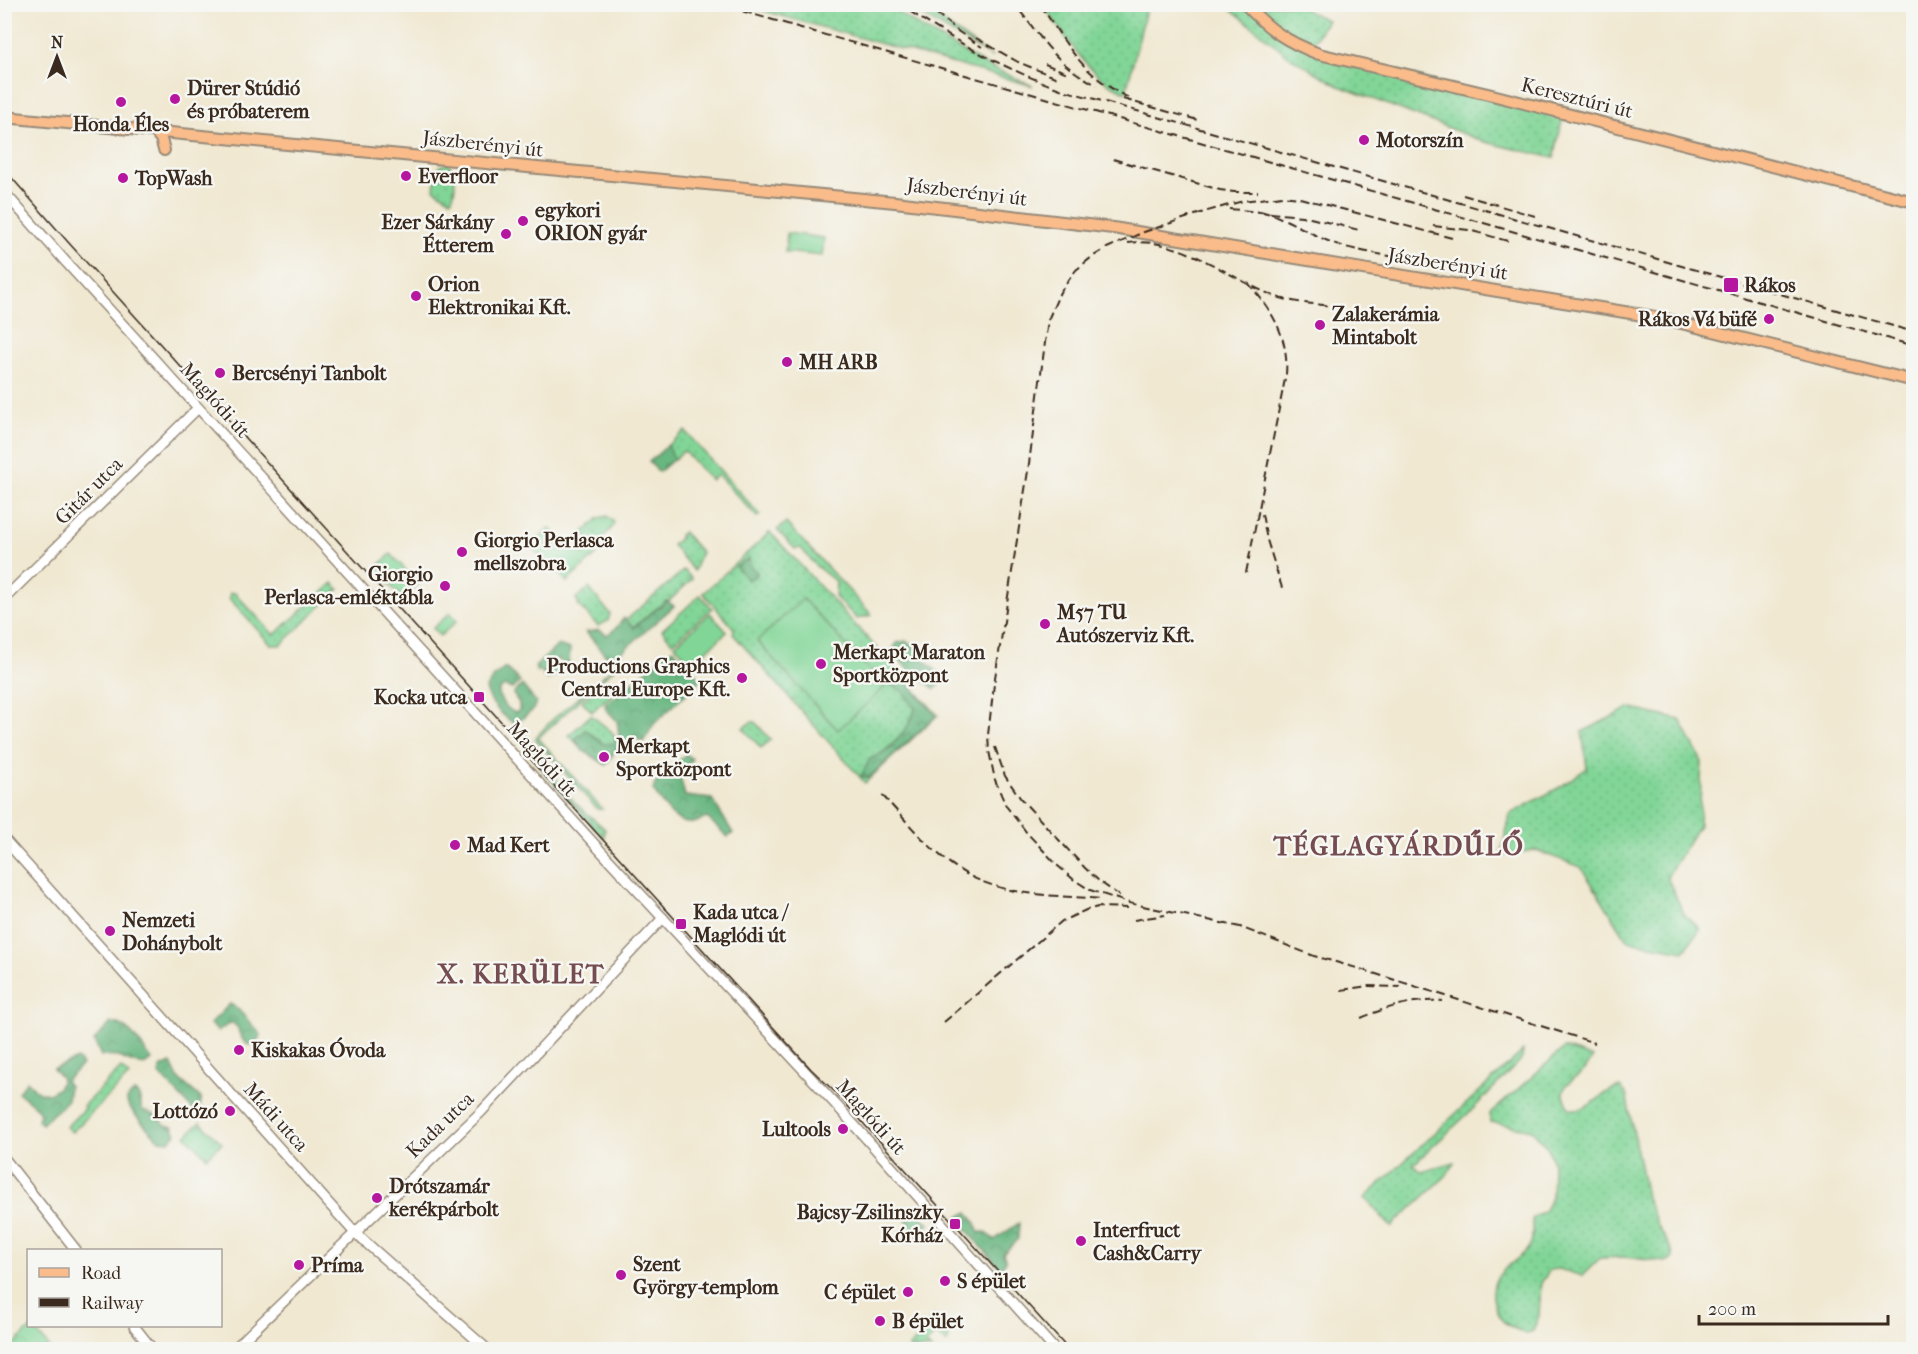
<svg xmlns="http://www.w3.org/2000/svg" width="1918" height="1354" font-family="'IM FELL French Canon',serif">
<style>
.grass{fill:url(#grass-dots);stroke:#5e805a;stroke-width:1.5}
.forest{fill:url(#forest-crowns);stroke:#52704f;stroke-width:1.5}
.park{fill:url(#park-crowns);stroke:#5e805a;stroke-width:1.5}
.garden{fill:#81d597;stroke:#5e805a;stroke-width:1.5}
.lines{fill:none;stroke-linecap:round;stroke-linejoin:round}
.minor-casing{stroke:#968978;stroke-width:12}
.major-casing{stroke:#968978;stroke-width:14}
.minor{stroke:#fff;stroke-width:9}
.major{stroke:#f9bc8a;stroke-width:10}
.tram{stroke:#3b2a1e;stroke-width:1.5}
.rail{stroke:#3b2a1e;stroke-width:2;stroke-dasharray:9 4.5;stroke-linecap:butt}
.poi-dot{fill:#b5179e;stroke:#f6f6f2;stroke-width:2}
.labels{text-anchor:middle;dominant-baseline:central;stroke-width:5;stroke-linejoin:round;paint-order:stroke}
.poi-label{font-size:20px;font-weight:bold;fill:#3b2a1e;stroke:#f6f6f2;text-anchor:start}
.street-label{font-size:20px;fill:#3b2a1e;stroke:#f6f6f2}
.district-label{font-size:26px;font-weight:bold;letter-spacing:1.5px;fill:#754d50;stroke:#f6f6f2}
</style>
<defs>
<pattern id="grass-dots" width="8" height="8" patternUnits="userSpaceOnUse" patternTransform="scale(1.5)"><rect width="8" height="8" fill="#81d597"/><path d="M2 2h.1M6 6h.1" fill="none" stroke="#70b782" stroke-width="1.8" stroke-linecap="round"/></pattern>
<pattern id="forest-crowns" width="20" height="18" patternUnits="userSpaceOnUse" patternTransform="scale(1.5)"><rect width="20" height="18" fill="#68b680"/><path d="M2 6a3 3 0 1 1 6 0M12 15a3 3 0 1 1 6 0" fill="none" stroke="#579468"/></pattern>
<pattern id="park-crowns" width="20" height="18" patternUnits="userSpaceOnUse" patternTransform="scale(1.5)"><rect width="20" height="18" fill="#81d597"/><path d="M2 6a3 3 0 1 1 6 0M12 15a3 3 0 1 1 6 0" fill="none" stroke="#70b782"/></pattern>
</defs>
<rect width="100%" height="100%" fill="#f6f6f2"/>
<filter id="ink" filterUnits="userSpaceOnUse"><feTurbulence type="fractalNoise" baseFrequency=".0167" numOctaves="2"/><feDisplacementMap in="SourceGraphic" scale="12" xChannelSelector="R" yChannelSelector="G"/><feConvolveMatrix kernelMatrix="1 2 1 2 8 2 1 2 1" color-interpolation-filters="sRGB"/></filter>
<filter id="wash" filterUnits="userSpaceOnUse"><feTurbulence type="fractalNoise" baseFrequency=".008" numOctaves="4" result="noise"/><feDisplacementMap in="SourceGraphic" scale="24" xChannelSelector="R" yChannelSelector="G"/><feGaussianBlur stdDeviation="1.35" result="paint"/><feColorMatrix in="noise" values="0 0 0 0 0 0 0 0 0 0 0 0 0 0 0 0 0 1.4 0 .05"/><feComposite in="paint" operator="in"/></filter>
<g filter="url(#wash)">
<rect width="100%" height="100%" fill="#f0e8d1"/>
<g class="grass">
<polygon points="742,5 887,5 922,28 986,65 1033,86"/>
<polygon points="905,5 919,5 992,57"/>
<path d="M1043,5H1147L1126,92C1119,89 1111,86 1105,81C1079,61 1062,31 1043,5Z"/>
<polygon points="1226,5 1295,5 1327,20 1310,48 1579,120 1562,121 1554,158 1485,142 1339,86 1291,58"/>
<path d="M448,163C456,172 457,190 451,200L434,189C436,177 434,166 448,163Z"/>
<polygon points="685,431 760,515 757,517 718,475 711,480 684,451 674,459 668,445"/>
<polygon points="786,523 872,615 857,619 835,597 836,582 816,566 801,548 795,549 777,530"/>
<polygon points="683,532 701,552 694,571 672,545 680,538 679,536"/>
<polygon points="770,532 938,715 865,783 733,634 734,629 731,625 703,593"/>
<polygon points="684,570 692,579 668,602 666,601 633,627 626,620"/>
<polygon points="333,583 339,589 281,645 271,645 229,598 230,593 235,593 274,635"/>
<polygon points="589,588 610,614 608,621 598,626 579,606 576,598"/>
<polygon points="700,595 712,608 673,643 662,630"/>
<polygon points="618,663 620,663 538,738 602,809 597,809 536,740 536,737 552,720"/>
<polygon points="601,685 612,696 599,705 592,712 582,701"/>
<polygon points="1629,708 1680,720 1702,762 1699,825 1667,877 1684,914 1700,929 1684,951 1628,941 1581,867 1535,850 1501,855 1510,814 1560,787 1587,768 1582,732"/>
<polygon points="591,715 612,732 618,744 606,763 578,745 569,735"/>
<polygon points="751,722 755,722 771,740 761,748 743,728"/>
<polygon points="519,735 525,735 529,739 545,765 575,803 605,829 604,838 547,776 518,737"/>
<path d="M1564,1048L1593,1058L1584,1071L1566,1085L1563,1093L1569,1108C1591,1114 1601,1090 1620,1087L1626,1093L1646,1197L1659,1228L1672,1250L1673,1258L1666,1262L1624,1257L1600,1258L1582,1276L1559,1269L1550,1270L1541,1283L1539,1316L1533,1331L1526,1334C1508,1325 1499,1324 1494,1303C1488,1277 1505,1269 1523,1254C1526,1251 1530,1247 1531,1243C1533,1236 1532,1227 1532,1219L1545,1210L1552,1196L1553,1164L1548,1148L1532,1130L1491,1122L1489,1115Z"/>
<polygon points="1523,1051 1522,1059 1473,1109 1413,1165 1422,1172 1454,1162 1446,1176 1391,1227 1365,1198"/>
<polygon points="121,1068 129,1076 72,1132 66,1127 84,1109 83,1106"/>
<polygon points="934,1316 944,1327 949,1339 947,1343 936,1334 926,1344 931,1349 910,1349 909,1347 927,1331 924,1328"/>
</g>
<g class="forest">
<polygon points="668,445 674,459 659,472 649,462"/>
<polygon points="749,558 750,566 757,572 757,575 748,580 736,567"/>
<polygon points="667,601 674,606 616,657 606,656 586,632 600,630 607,635 616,628 624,618 634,627"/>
<path d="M906,641L914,645L917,653L944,678L935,689C919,677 901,667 893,649L897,643Z"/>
<polygon points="558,645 570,649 569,663 564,664 559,659 556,660 554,665 560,670 552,678 547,679 543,676 545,672 537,672 535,667"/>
<polygon points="673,649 701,680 654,724 643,742 634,738 624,746 617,748 606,765 582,750 575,739 586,730 604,744 613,744 619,735 617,721 605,708 606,703 615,697 666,653"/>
<path d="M505,668L512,673L520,682L512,689L505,686L499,690C499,701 505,707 515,713L519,710V703L513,694L522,685L536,702L533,710L515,724C503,717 488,702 486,688L493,678Z"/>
<path d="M902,676L936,716L868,778L861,776L870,759C889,752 910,729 915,709L903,692L891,684L893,678Z"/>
<path d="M686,754L692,759L680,776L685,796L712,799L733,833L728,837L707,818C703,819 698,822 693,823C675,826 662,803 653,790L655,784Z"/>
<path d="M230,1004L237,1008L261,1035L255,1043L248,1045C242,1039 239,1036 238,1028L232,1022L218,1031L210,1024Z"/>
<path d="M111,1023C129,1023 141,1046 152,1060L144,1065L133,1063L119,1057L101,1056L94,1041Z"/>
<path d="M77,1059L82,1065L65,1081L69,1086L67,1101L42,1124L38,1120L40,1113C35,1104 26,1099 18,1092L27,1081L38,1092L49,1094L59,1087L62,1078L53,1069Z"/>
<polygon points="171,1063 178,1078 201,1098 200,1109 195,1112 159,1074 161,1067"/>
<path d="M134,1092L139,1095L142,1110L159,1117L165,1125L173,1127L176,1134L170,1141L159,1140C153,1133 124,1107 127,1099C128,1097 133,1093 134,1092Z"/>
<polygon points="912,1209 915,1209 929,1224 911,1242 902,1233 909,1224 904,1216"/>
<polygon points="968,1212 976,1223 978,1232 986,1232 994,1240 1019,1223 1018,1239 1003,1254 1006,1261 1001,1269 956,1218"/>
</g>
<g class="park">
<polygon points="607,516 614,522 612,528 601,539 605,545 599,551 583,533 599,518"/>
<polygon points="550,528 567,548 573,543 584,555 592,548 597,554 567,582 530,546"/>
<polygon points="200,1122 222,1143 207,1157 186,1136"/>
<polygon points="32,1327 51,1349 9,1349"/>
</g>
<g class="garden">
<polygon points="787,233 824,238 822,256 785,252"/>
<polygon points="391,554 419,584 403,599 375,569"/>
<polygon points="803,599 885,687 838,730 757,641"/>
<polygon points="450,613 457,621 440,636 433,628"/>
<polygon points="710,613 727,632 692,664 675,645"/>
</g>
</g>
<g filter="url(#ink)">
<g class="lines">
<defs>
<g id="minor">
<polyline points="4,192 65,261 598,848 838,1107 1055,1350"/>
<polyline points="4,599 198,408"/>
<polyline points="4,839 355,1233 488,1350"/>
<polyline points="4,1158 76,1250"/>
<polyline points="134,1326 153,1350"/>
<polyline points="233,1350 481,1112 663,918"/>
</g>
<g id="major">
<path d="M1245,4C1270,30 1285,41 1319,54L1492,95L1914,202"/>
<polyline points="4,117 895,202 1113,228 1661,318 1914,381"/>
<polyline points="154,130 161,139 164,150"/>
</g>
</defs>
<use href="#minor" class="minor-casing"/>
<use href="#major" class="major-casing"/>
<use href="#minor" class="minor"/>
<use href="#major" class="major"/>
<polyline class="tram" points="4,169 68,242 515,737 535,765 811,1069 835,1092 1069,1350"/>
<g class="rail">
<polyline points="717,4 1914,346"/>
<path d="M899,4C952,40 1002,68 1063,90L1914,332"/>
<polyline points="925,4 959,32 982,47"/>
<path d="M1040,4C1069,48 1082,75 1131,99"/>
<path d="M1020,11C1047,45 1056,64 1097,85"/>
<polyline points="976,38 1018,62 1060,79"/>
<polyline points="1045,64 1070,74"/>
<polyline points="1123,99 1201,121"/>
<polyline points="1113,159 1220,190 1234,192 1258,192"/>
<polyline points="1463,195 1535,216"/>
<polyline points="1229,209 1302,216 1359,230"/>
<path d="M1260,211C1285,217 1305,231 1328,241C1350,250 1373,253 1396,257"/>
<polyline points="1433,226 1469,230 1511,242"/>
<polyline points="1452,238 1300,198 1282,196 1243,201 1204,212 1144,232 1107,248 1092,257 1076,270 1060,292 1048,320 1028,471 994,684 988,735 989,751 995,780 1006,806 1027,833 1058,866 1073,879 1090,890 1129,903 1240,927 1314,956 1357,968 1595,1043"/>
<path d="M1128,243C1183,236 1228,279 1277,297C1297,304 1320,304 1341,307"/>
<polyline points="1262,514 1267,540 1283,591"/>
<path d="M1246,573L1286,374C1289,337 1272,310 1248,283"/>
<polyline points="995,747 1005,776 1021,799 1085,868 1100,882 1120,896"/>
<path d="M882,795C906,820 929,850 958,869C1000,897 1054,895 1102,899"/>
<polyline points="1134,920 1165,915"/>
<polyline points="1341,990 1368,986 1400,987"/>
<path d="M1361,1018C1388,1007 1413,999 1443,1001"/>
<polyline points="944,1022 1062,921 1086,910 1098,907 1128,908"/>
</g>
</g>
</g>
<g class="poi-dot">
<circle cx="175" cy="99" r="6"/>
<circle cx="121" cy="102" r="6"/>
<circle cx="1364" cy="140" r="6"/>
<circle cx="406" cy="176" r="6"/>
<circle cx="123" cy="178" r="6"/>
<circle cx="523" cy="221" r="6"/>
<circle cx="506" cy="234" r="6"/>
<rect x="1723" y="277" width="16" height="16" rx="3"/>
<circle cx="416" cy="296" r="6"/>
<circle cx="1769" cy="319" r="6"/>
<circle cx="1320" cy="325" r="6"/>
<circle cx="787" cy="362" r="6"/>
<circle cx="220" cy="373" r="6"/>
<circle cx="462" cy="552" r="6"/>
<circle cx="445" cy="586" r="6"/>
<circle cx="1045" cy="624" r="6"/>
<circle cx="821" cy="664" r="6"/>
<circle cx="742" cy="678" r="6"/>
<rect x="473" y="691" width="12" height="12" rx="3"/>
<circle cx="604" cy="757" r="6"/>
<circle cx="455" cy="845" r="6"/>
<rect x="675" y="918" width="12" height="12" rx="3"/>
<circle cx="110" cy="931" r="6"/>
<circle cx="239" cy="1050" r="6"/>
<circle cx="230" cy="1111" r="6"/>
<circle cx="843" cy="1129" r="6"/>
<circle cx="377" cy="1198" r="6"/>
<rect x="949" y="1218" width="12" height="12" rx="3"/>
<circle cx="1081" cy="1241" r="6"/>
<circle cx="299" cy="1265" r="6"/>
<circle cx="621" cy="1275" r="6"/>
<circle cx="945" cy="1281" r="6"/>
<circle cx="908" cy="1292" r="6"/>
<circle cx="880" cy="1321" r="6"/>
</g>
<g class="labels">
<g class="poi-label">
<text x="187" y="88">Dürer Stúdió<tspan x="187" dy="23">és próbaterem</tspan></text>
<text x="121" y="124" text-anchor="middle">Honda Éles</text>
<text x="1376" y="140">Motorszín</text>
<text x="418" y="176">Everfloor</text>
<text x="135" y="178">TopWash</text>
<text x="535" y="210">egykori<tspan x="535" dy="23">ORION gyár</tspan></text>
<text x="494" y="222" text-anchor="end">Ezer Sárkány<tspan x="494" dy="23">Étterem</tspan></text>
<text x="428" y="284">Orion<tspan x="428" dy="23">Elektronikai Kft.</tspan></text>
<text x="1744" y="285">Rákos</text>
<text x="1332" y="314">Zalakerámia<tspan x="1332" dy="23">Mintabolt</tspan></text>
<text x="1757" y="319" text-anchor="end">Rákos Vá büfé</text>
<text x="799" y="362">MH ARB</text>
<text x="232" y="373">Bercsényi Tanbolt</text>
<text x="474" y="540">Giorgio Perlasca<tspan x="474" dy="23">mellszobra</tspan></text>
<text x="433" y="574" text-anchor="end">Giorgio<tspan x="433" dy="23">Perlasca-emléktábla</tspan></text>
<text x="1057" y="612">M57 TU<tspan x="1057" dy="23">Autószerviz Kft.</tspan></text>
<text x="833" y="652">Merkapt Maraton<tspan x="833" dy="23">Sportközpont</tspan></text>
<text x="730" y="666" text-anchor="end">Productions Graphics<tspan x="730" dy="23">Central Europe Kft.</tspan></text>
<text x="467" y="697" text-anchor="end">Kocka utca</text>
<text x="616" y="746">Merkapt<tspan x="616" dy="23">Sportközpont</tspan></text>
<text x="467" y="845">Mad Kert</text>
<text x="693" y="912">Kada utca /<tspan x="693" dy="23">Maglódi út</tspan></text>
<text x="122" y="920">Nemzeti<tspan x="122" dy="23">Dohánybolt</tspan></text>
<text x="251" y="1050">Kiskakas Óvoda</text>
<text x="218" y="1111" text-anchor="end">Lottózó</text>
<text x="831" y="1129" text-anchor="end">Lultools</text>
<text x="389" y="1186">Drótszamár<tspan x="389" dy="23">kerékpárbolt</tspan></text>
<text x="943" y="1212" text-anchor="end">Bajcsy-Zsilinszky<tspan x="943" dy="23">Kórház</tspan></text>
<text x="1093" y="1230">Interfruct<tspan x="1093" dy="23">Cash&amp;Carry</tspan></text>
<text x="633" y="1264">Szent<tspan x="633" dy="23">György-templom</tspan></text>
<text x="311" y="1265">Príma</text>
<text x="957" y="1281">S épület</text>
<text x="896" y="1292" text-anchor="end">C épület</text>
<text x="892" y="1321">B épület</text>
</g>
<g class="street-label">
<text transform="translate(1577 98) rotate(14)">Keresztúri út</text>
<text transform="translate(483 144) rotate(6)">Jászberényi út</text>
<text transform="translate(967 192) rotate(7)">Jászberényi út</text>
<text transform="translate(1448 264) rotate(9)">Jászberényi út</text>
<text transform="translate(215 400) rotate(48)">Maglódi út</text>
<text transform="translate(89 491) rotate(-45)">Gitár utca</text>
<text transform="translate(542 759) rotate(48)">Maglódi út</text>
<text transform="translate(276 1117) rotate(48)">Mádi utca</text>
<text transform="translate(871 1117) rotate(48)">Maglódi út</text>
<text transform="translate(440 1125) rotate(-44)">Kada utca</text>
</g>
<g class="district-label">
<text x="1399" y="846">TÉGLAGYÁRDŰLŐ</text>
<text x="521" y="974">X. KERÜLET</text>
</g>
</g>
<rect width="1918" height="1354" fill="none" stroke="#f6f6f2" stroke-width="24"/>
<rect x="27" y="1249" width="195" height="78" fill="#f6f6f2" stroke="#aba49d" stroke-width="1.5"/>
<rect x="39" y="1268" width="30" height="9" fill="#f9bc8a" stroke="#aba49d" stroke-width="1.5"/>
<text x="81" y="1279" font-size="18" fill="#3b2a1e">Road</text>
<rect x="39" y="1298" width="30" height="9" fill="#3b2a1e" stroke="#aba49d" stroke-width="1.5"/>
<text x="81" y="1309" font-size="18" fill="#3b2a1e">Railway</text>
<g transform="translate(57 57)" stroke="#f6f6f2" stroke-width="4.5" paint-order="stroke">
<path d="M0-4.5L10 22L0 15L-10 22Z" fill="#3b2a1e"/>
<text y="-9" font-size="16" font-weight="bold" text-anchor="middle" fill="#3b2a1e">N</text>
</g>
<path d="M1699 1315v9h189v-9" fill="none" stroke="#3b2a1e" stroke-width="3"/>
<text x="1708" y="1315" font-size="18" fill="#3b2a1e" stroke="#f6f6f2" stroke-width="4.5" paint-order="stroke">200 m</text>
</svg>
